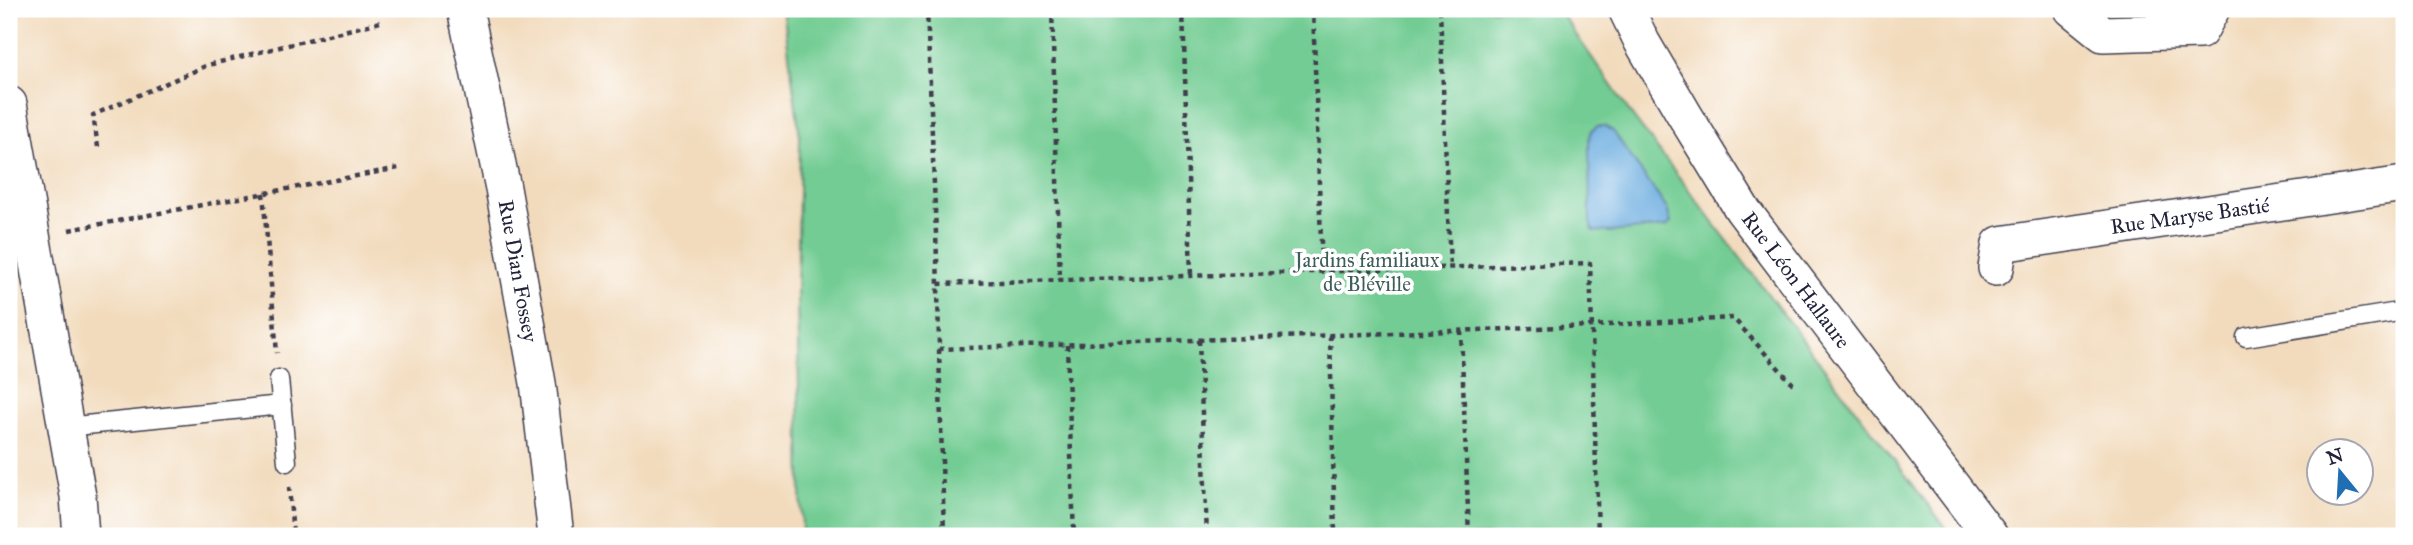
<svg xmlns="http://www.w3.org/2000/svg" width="2413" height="545" font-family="'IM FELL Great Primer',serif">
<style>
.green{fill:#72cc93;stroke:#4a7767;stroke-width:2}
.water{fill:#6bacdf;stroke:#46678d;stroke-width:2}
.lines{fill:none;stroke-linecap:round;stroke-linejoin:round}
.service-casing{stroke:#413e4e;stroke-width:21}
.minor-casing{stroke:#413e4e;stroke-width:38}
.path{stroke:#413e4e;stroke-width:4.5;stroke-dasharray:5 5;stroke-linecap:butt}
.service{stroke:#fff;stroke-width:18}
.minor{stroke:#fff;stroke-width:35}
.labels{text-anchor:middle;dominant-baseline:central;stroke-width:7;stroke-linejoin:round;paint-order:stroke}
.street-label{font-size:21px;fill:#22223b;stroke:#fff}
.park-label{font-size:21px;fill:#3e5e5a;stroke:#fff}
</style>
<rect width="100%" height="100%" fill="#fff"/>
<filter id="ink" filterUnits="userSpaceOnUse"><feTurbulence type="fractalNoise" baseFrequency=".0143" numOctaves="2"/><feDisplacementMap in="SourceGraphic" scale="14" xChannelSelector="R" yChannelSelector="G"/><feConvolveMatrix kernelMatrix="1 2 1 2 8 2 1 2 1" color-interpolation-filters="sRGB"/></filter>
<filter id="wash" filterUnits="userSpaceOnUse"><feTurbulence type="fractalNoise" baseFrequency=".00686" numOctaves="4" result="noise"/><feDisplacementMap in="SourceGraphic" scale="28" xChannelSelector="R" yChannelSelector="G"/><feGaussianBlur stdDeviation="1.57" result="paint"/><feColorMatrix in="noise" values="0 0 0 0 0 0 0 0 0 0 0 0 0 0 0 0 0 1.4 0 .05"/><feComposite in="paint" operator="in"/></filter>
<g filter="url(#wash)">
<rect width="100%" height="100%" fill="#f2dbbd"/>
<polygon class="green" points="783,9 1558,9 1634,118 1952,536 802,536 797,297 800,137"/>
<polygon class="water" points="1597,126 1604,126 1613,131 1667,209 1671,223 1666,227 1609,232 1593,231 1590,222 1589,140 1590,133"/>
</g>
<g filter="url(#ink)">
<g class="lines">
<defs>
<g id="service">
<polyline points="2246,337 2404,311"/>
<polyline points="279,379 287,462"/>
<polyline points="66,427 282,405"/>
</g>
<g id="minor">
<polyline points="465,9 503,188 538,383 556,536"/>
<polyline points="1626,9 1642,42 1684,114 1742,209 1990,536"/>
<polyline points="2072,9 2103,34 2200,31 2212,9"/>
<polyline points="9,104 78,496 81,536"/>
<polyline points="1996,268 2000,244 2404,184"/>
</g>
</defs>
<use href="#service" class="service-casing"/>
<use href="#minor" class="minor-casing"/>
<g class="path">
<polyline points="927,9 938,284"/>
<polyline points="1052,9 1060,280"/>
<polyline points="1183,9 1191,276"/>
<polyline points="1313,9 1322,271"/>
<polyline points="1440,9 1450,268"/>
<polyline points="98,147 93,115 208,65 384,21"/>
<polyline points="263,193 277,353"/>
<polyline points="69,230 399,168"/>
<polyline points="1461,330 1469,536"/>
<polyline points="1330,335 1335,536"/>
<polyline points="1199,340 1207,536"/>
<polyline points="1067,345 1074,536"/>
<polyline points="939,349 944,536"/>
<polyline points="289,487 293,536"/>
<polyline points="1598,536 1590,263 938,284 939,349 1592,326 1733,318 1793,384"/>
</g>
<use href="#service" class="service"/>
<use href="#minor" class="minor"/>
</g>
</g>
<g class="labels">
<g class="street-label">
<text transform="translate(2190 216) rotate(-8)">Rue Maryse Bastié</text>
<text transform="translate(518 271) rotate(80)">Rue Dian Fossey</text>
<text transform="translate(1796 280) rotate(53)">Rue Léon Hallaure</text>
</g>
<g class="park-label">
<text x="1367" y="260">Jardins familiaux<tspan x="1367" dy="24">de Bléville</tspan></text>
</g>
</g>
<rect width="2413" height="545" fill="none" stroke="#fff" stroke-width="35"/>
<g transform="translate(2340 472) rotate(342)"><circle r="33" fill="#ffffff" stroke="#a7a7b1" stroke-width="2"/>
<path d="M0-5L12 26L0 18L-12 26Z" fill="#1f6fb2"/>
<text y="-10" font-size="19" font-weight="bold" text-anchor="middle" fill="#22223b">N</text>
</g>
</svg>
